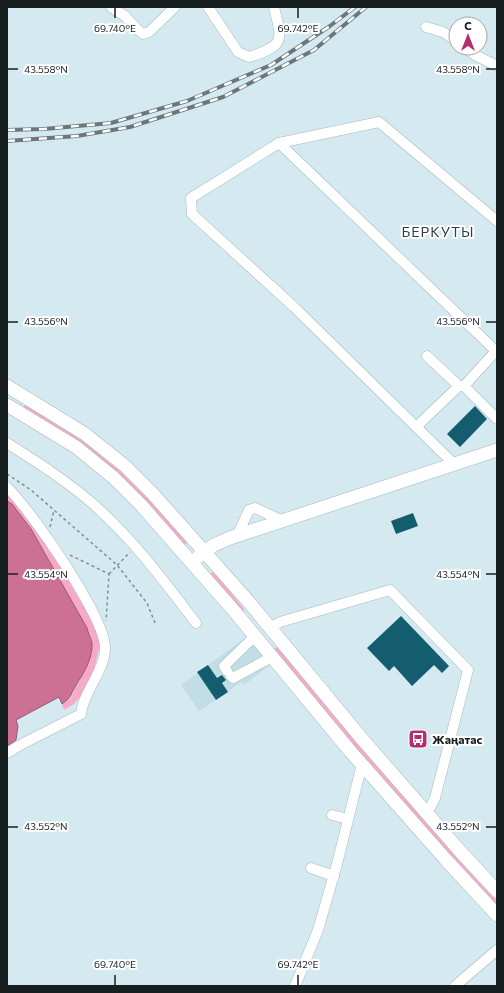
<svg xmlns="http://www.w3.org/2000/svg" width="504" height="993" font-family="Commissioner,sans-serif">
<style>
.built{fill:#c1dee7}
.green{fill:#f6aac5}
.water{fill:#cc7194;stroke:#965872}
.building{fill:#145d6e}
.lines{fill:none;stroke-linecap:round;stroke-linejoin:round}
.minor-casing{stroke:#a3b8be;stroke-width:11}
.major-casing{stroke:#a3b8be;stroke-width:14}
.path{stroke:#7e8e92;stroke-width:1.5;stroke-dasharray:3 3;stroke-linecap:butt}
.minor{stroke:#fff;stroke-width:10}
.major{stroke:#fff;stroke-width:13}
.rail-casing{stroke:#6a787c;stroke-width:4}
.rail{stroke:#fff;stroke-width:2.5;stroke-dasharray:8;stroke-linecap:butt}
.ticks{fill:none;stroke:#171f21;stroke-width:1.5}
.labels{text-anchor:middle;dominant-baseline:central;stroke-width:4;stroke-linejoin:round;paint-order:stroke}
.poi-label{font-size:12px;font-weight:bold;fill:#171f21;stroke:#fff;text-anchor:start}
.quarter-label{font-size:14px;letter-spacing:1px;fill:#2e3f44;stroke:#fff}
.ticks-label{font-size:10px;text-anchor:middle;fill:#171f21;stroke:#fff;stroke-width:4;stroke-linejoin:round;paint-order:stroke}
</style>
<rect width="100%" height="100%" fill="#d5eaf0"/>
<polygon class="built" points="252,633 275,661 244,685 241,682 216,700 199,711 181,685"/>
<g class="green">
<path d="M25,405H26C52,421 79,436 103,455C134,479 161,512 187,541L186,544L184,545L23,408Z"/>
<polygon points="7,491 48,546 98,631 101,641 94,670 83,693 74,704 64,710 62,704 71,698 75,688 80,681 92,643 87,628 31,529 12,505 7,501"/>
<polygon points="213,572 214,572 244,609 244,612 242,612 210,574"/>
<polygon points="278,647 280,648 468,870 497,901 497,909 464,874 274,652 274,649 275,648"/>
</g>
<path class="water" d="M7,501L12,504L31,529L87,628C88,633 91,638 92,643C93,659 83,674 75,687C69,697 73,696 62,704L59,697L16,720L18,726L16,740L7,746Z"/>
<g class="building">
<polygon points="475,406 487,419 460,447 447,434"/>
<polygon points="413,513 418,526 396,534 391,521"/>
<polygon points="401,616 449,666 442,673 434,665 412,686 394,666 389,671 367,648"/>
<polygon points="208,665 217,678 222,675 226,680 222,683 228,692 216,700 197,672"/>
</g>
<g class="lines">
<defs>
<g id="minor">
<polyline points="111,7 125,16 136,28 143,34 149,32 175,7"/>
<path d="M208,7L238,52L249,57C286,45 282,41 274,7"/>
<polyline points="426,27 443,32 456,41"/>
<polyline points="465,48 475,55 497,66"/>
<polyline points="279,143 497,352"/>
<polyline points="496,351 464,386 497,419"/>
<polyline points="427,356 459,386"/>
<polyline points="417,426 459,386 464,386"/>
<path d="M7,443C37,462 65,480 92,503C132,538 164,581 196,623"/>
<polyline points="454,464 293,306 192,214 191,198 279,143 379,122 497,221"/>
<path d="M7,487C30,509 107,619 105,649C104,673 83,692 81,714L24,743L7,753"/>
<polyline points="237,536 249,510 255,508 283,521"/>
<polyline points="270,628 280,622 390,590 468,670 435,798 427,814"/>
<polyline points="227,671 224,666 255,636"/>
<polyline points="231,676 233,678 272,657"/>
<polyline points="332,815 348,819"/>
<polyline points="311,868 334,876"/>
<polyline points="295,986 318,930 337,864 362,764"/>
<polyline points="455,986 497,950"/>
</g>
<g id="major">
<polyline points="7,386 85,434 125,466 153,494 248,601 363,740 459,850 497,891"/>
<polyline points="7,405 76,447 114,478 141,505 235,612 350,751 447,861 497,915"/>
<polyline points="198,557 214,545 230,538 497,450"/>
</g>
</defs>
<use href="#minor" class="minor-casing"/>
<use href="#major" class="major-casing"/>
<g class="path">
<polyline points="7,474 31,490 117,565 147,603 155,623"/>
<polyline points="50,527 54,510"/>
<polyline points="70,555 109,574 106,621"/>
<polyline points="109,574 130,552"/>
</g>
<use href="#minor" class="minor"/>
<use href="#major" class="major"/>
<defs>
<g id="rail">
<polyline points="7,130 44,129 111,123 187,101 271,65 330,26 355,7"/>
<polyline points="7,141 77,136 130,127 223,97 314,50 366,7"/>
</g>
</defs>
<use href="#rail" class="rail-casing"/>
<use href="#rail" class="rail"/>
</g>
<path class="ticks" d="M115,8V18M298,8V18M8,69H18M486,69H496M8,322H18M486,322H496M8,574H18M486,574H496M8,827H18M486,827H496M115,975V985M298,975V985"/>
<defs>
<symbol id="bus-square" viewBox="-11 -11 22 22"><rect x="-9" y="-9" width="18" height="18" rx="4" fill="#b52d6d" stroke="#fff"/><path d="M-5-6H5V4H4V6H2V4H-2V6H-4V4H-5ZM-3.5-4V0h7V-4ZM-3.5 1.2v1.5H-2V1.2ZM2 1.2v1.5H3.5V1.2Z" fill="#fff"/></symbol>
</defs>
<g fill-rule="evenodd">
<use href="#bus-square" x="407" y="728" width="22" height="22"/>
</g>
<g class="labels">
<g class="poi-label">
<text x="432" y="739">Жаңатас</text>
</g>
<g class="quarter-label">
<text x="438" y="231">БЕРКУТЫ</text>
</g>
</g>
<g class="ticks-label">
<text x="115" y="32">69.740°E</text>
<text x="298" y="32">69.742°E</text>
<text x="46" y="73">43.558°N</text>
<text x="458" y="73">43.558°N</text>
<text x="46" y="325">43.556°N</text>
<text x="458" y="325">43.556°N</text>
<text x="46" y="578">43.554°N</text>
<text x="458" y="578">43.554°N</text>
<text x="46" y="830">43.552°N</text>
<text x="458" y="830">43.552°N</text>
<text x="115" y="968">69.740°E</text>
<text x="298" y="968">69.742°E</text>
</g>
<rect width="504" height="993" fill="none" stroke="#171f21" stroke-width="16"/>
<g transform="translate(468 36)"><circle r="19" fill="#ffffff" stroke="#a2a5a6"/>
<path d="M0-3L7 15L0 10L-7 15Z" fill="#b52d6d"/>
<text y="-6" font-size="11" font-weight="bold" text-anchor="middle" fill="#171f21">С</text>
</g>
</svg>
